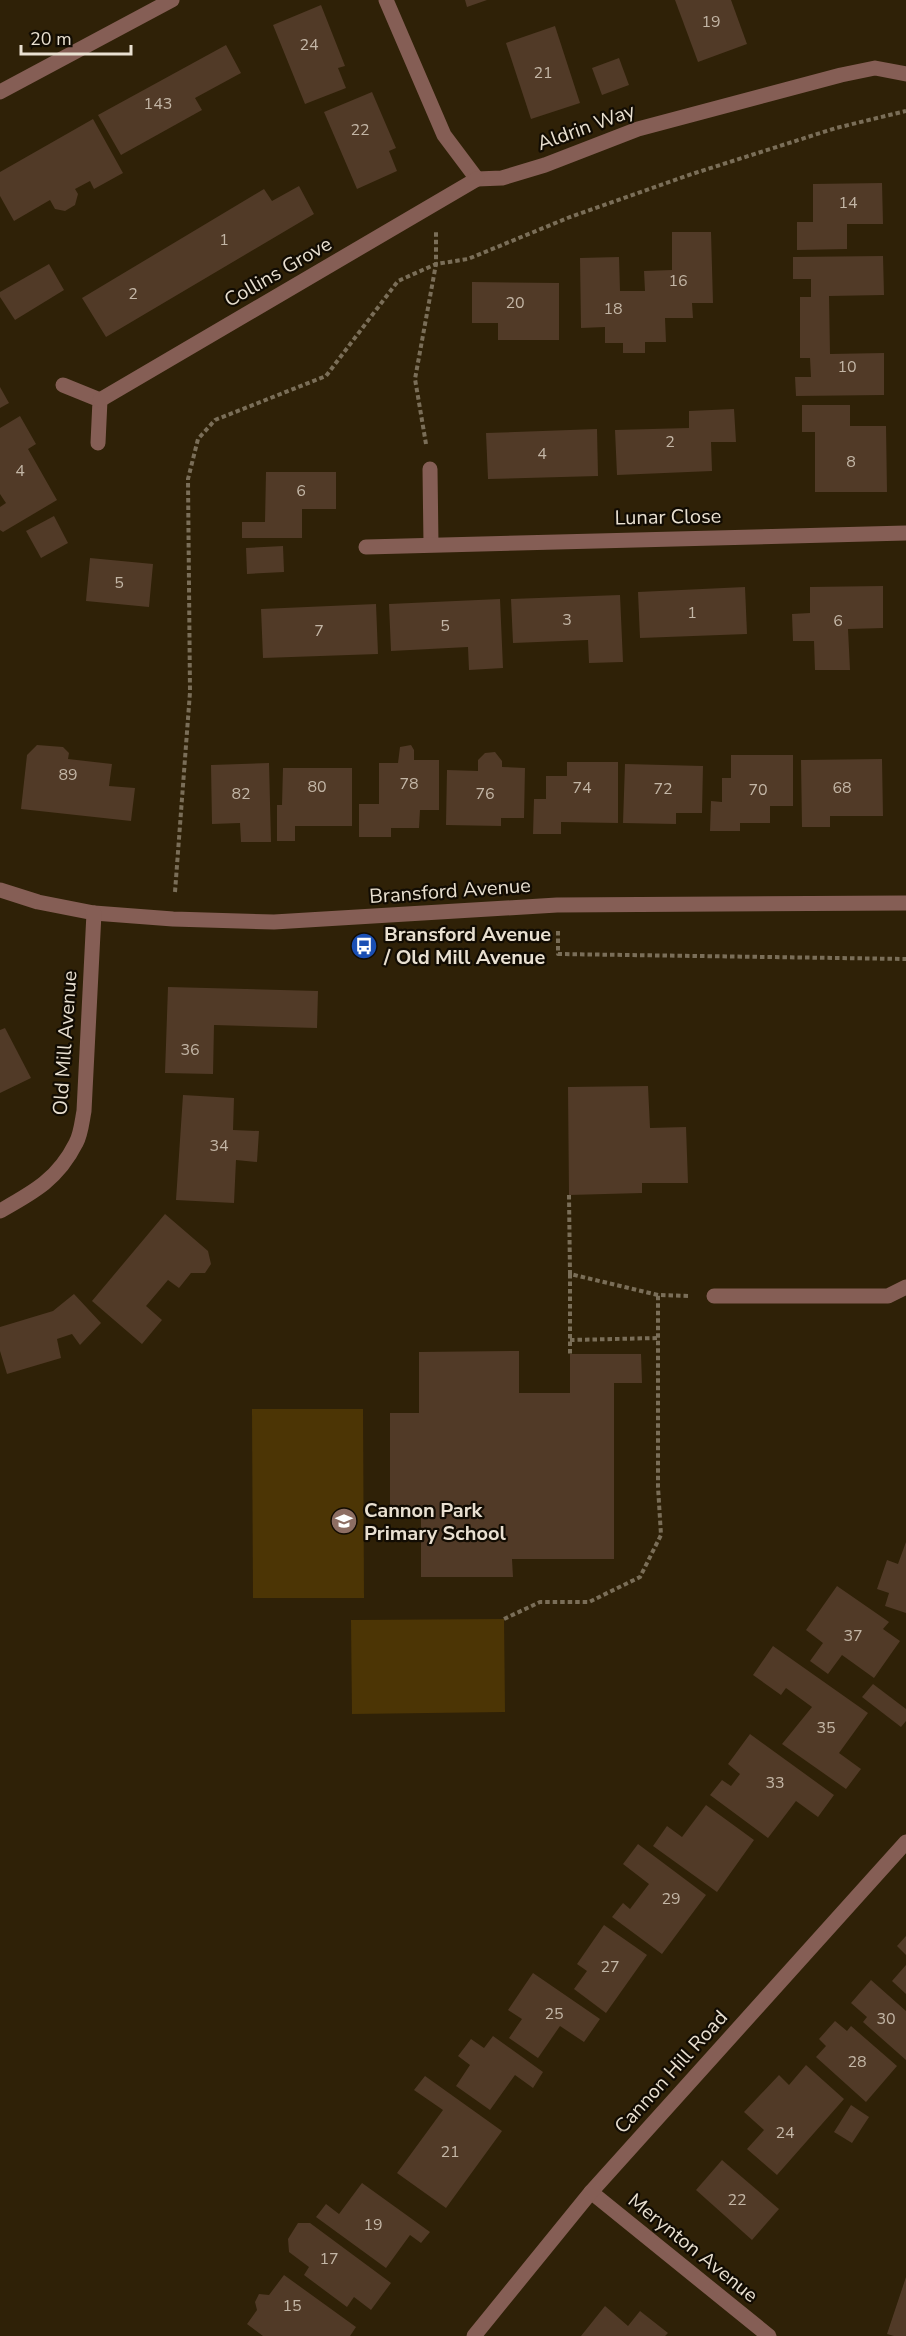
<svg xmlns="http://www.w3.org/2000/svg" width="906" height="2336" font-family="'Nunito Sans',sans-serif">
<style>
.green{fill:#4c3505}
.building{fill:#513a27}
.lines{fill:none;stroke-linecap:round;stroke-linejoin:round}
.path{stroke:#7a6e58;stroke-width:4;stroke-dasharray:4.5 3;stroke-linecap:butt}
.service{stroke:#855e55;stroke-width:15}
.minor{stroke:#855e55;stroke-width:15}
.labels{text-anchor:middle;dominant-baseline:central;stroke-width:4.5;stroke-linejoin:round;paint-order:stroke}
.number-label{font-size:16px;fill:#c3b6a6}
.street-label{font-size:20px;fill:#e9e0d1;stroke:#120c03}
.poi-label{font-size:20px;font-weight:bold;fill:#e9e0d1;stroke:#120c03;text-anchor:start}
</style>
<rect width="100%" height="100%" fill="#2f2107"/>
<g class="green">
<polygon points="252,1409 363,1409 364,1598 253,1598"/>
<polygon points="504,1619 505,1712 352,1714 351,1620"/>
</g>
<g class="building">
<polygon points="465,0 487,0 467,7"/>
<polygon points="675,0 731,0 747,44 698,62"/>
<polygon points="321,5 345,66 338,68 346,88 305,104 273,25"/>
<polygon points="555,26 580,103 531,119 506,43"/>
<polygon points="226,45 241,73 195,98 202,110 121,155 98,115"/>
<polygon points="619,58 629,85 602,95 592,68"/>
<polygon points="372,92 396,148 389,151 397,171 357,189 324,112"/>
<polygon points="93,119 123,173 94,189 90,181 75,189 78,194 75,205 65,211 55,209 50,200 14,221 0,196 0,172"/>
<polygon points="882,183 883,224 847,224 847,249 797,250 797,222 813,222 813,184"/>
<polygon points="299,186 314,214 106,337 82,298 264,189 272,201"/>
<polygon points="672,232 711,232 713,303 692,303 693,318 665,318 666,342 645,342 645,353 623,353 623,343 605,343 605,327 581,328 580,258 619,257 620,291 645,291 644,271 672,270"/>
<polygon points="883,256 884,295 829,296 830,354 884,353 884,395 796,396 795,377 811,377 810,358 800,358 800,297 811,297 811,279 793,279 793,257"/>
<polygon points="49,264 64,290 15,320 0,297 0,292"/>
<polygon points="472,282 559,283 559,340 498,340 498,323 472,323"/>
<polygon points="0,387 9,403 0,408"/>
<polygon points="802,405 850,405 850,426 886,426 887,492 815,492 815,432 802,432"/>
<polygon points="734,409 736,442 711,442 712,471 617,475 615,430 689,428 689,411"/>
<polygon points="20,416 36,444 28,449 57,500 3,532 0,530 0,507 6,503 0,494 0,428"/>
<polygon points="597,429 598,476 488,479 486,433"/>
<polygon points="266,472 336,472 336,509 302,509 302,538 242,538 242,522 265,522"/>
<polygon points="54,516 68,543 41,558 26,531"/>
<polygon points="283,546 284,572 247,574 246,548"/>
<polygon points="90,558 153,564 149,607 86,601"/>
<polygon points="883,586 883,628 848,629 850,670 815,670 814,641 793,641 792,614 810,613 810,587"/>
<polygon points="745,587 747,634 640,638 638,592"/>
<polygon points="620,595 623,662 589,663 588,640 513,643 511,599"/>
<polygon points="500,599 503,668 469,670 468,647 391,651 389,604"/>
<polygon points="376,604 378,654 263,658 261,609"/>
<polygon points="37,745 63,747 69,753 68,759 112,764 109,786 135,788 131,821 21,809 27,755"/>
<polygon points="411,745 414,750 414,760 439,760 439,810 420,810 419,828 391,828 391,837 359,837 359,804 379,804 379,763 398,763 400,747"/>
<polygon points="495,752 502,761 502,767 525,768 524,818 501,818 501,826 446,825 447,770 478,771 478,760 485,753"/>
<polygon points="731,755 793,755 793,806 770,806 770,823 740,823 740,831 710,831 711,801 722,802 722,778 731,778"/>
<polygon points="882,759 883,816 830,816 830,827 802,827 801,760"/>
<polygon points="567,762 618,762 618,823 561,822 561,834 533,834 534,799 546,799 546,776 567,776"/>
<polygon points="269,763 271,842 241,842 240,823 212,824 211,765"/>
<polygon points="625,764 703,766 702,813 676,813 676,824 623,823"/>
<polygon points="283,768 352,768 352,826 295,826 295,841 277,841 277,805 282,805"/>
<polygon points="168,987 318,991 317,1028 214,1025 213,1074 165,1073"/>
<polygon points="5,1028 31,1078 0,1093 0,1030"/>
<polygon points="648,1086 650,1128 686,1127 688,1183 642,1183 642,1193 569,1195 568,1087"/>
<polygon points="183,1095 234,1098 233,1130 259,1131 257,1162 236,1160 234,1203 176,1200"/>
<polygon points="165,1214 208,1251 211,1264 205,1273 191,1273 179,1288 168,1280 146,1306 162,1320 142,1344 92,1301"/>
<polygon points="74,1294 101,1323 80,1345 72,1334 57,1339 61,1358 7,1374 0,1351 0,1327 53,1311"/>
<polygon points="519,1351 519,1393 570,1393 570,1354 641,1354 642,1383 614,1383 614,1559 512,1559 513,1577 421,1577 421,1518 390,1518 390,1413 419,1413 419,1352"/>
<polygon points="906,1542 906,1613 885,1606 889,1593 877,1589 887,1560 898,1564"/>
<polygon points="837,1586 889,1622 883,1629 900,1641 874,1678 842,1655 828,1674 810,1661 823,1643 806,1630"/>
<polygon points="773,1646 868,1713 839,1753 861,1769 846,1789 782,1744 812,1707 786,1688 781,1695 753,1675"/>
<polygon points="873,1684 906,1709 906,1721 901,1727 862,1697"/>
<polygon points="750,1734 834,1795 818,1817 796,1801 768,1838 710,1795 722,1780 731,1786 740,1774 728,1764"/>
<polygon points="706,1805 754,1840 717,1892 653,1846 667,1826 682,1837"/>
<polygon points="638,1844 706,1895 662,1954 612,1917 623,1903 630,1909 649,1884 623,1864"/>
<polygon points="604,1925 647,1955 606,2013 574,1989 587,1971 577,1964"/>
<polygon points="906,1936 906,1955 897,1946"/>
<polygon points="906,1965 906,1994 892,1981"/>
<polygon points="533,1973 600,2019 584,2042 560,2026 538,2058 509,2038 522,2019 508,2010"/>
<polygon points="871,1980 906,2011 906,2060 863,2022 867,2017 851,2003"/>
<polygon points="835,2021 847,2031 851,2026 897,2066 866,2102 816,2057 826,2046 819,2039"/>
<polygon points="493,2036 543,2072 533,2088 515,2075 490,2110 456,2086 470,2065 458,2056 471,2039 484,2048"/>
<polygon points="806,2065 844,2099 777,2175 747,2149 764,2130 744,2112 779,2075 789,2085"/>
<polygon points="425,2076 502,2131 446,2208 397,2173 443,2110 414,2090"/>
<polygon points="851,2105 869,2117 852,2143 834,2132"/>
<polygon points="722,2160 779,2209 752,2240 696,2190"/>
<polygon points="362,2183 430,2232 421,2243 410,2235 386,2268 316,2217 326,2204 339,2214"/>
<polygon points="298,2223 310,2223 391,2283 371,2310 354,2297 347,2307 304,2275 309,2267 289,2252 288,2239"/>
<polygon points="284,2275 356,2327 350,2336 263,2336 247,2324 257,2310 255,2302 259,2294 269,2295"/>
<polygon points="906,2277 906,2336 894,2336 887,2334"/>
<polygon points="605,2306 628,2326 640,2311 668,2333 665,2336 581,2336"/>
</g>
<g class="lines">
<g class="path">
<polyline points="426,444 415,379 436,264 436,232"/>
<polyline points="175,892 190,692 188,479 198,439 215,420 326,376 398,281 436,264 468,259 570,217 692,174 836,128 906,111"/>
<polyline points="558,931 558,954 906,959"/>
<polyline points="569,1195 570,1274 658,1295 690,1296"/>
<polyline points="570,1274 570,1354"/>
<polyline points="570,1340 658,1338"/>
<polyline points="504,1619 540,1602 589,1602 640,1577 661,1535 658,1487 658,1295"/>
</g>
<polyline class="service" points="714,1296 888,1296 906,1287"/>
<g class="minor">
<polyline points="386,0 444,135 477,179 502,178 545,165 638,129 841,75 875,68 906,74"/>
<polyline points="0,92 172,0"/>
<polyline points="63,385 100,400 98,443"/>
<polyline points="100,400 477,179"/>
<polyline points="430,469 431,544"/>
<polyline points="366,547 906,533"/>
<polyline points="0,890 38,902 94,913 173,919 274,922 557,905 906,903"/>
<path d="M0,1211C34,1192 58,1179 76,1143C81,1134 82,1121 84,1111L94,913"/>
<polyline points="591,2192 769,2336"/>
<polyline points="474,2336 591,2192 906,1842"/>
</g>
</g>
<defs>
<symbol id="bus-disc" viewBox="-11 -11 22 22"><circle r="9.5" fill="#1a4fb4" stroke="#120c03"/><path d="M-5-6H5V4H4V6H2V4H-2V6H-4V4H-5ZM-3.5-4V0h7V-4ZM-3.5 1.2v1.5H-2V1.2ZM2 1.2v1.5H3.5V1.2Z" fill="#fff"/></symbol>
<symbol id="school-disc" viewBox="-11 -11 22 22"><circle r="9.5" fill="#8d6e63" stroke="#120c03"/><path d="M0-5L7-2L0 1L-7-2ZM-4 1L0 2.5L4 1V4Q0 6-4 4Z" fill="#fff"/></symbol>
</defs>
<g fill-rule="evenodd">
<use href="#bus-disc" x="349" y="931" width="30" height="30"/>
<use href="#school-disc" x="329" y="1506" width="30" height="30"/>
</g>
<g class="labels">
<g class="number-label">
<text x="711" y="22">19</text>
<text x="309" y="45">24</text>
<text x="543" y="73">21</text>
<text x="158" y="104">143</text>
<text x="360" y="130">22</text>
<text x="848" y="203">14</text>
<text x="224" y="240">1</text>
<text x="678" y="281">16</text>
<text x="133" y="294">2</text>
<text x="515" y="303">20</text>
<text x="613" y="309">18</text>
<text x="847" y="367">10</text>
<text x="670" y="442">2</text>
<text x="542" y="454">4</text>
<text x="851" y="462">8</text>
<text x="20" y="471">4</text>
<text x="301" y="491">6</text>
<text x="119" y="583">5</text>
<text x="692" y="613">1</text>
<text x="567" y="620">3</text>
<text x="838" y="621">6</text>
<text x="445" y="626">5</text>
<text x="319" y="631">7</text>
<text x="68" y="775">89</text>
<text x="409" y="784">78</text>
<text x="317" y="787">80</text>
<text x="582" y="788">74</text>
<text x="842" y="788">68</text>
<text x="663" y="789">72</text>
<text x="758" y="790">70</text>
<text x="241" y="794">82</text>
<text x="485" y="794">76</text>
<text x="190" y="1050">36</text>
<text x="219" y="1146">34</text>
<text x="853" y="1636">37</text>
<text x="826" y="1728">35</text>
<text x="775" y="1783">33</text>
<text x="671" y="1899">29</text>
<text x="610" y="1967">27</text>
<text x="554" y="2014">25</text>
<text x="886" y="2019">30</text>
<text x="857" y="2062">28</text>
<text x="785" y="2133">24</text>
<text x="450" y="2152">21</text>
<text x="737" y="2200">22</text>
<text x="373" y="2225">19</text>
<text x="329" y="2259">17</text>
<text x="292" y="2306">15</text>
</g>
<g class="street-label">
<text transform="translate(586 127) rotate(-20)">Aldrin Way</text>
<text transform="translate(278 272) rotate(-30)">Collins Grove</text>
<text transform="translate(668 517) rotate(-1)">Lunar Close</text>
<text transform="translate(450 891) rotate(-4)">Bransford Avenue</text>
<text transform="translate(65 1043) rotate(-86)">Old Mill Avenue</text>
<text transform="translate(671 2072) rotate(-48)">Cannon Hill Road</text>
<text transform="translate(693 2248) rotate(39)">Merynton Avenue</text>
</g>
<g class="poi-label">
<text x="384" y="934">Bransford Avenue<tspan x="384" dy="23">/ Old Mill Avenue</tspan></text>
<text x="364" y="1510">Cannon Park<tspan x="364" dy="23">Primary School</tspan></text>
</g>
</g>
<path d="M21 45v9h110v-9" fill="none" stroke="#e9e0d1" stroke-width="3"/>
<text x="30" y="45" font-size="18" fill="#e9e0d1" stroke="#120c03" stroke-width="4.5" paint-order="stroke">20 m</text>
</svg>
